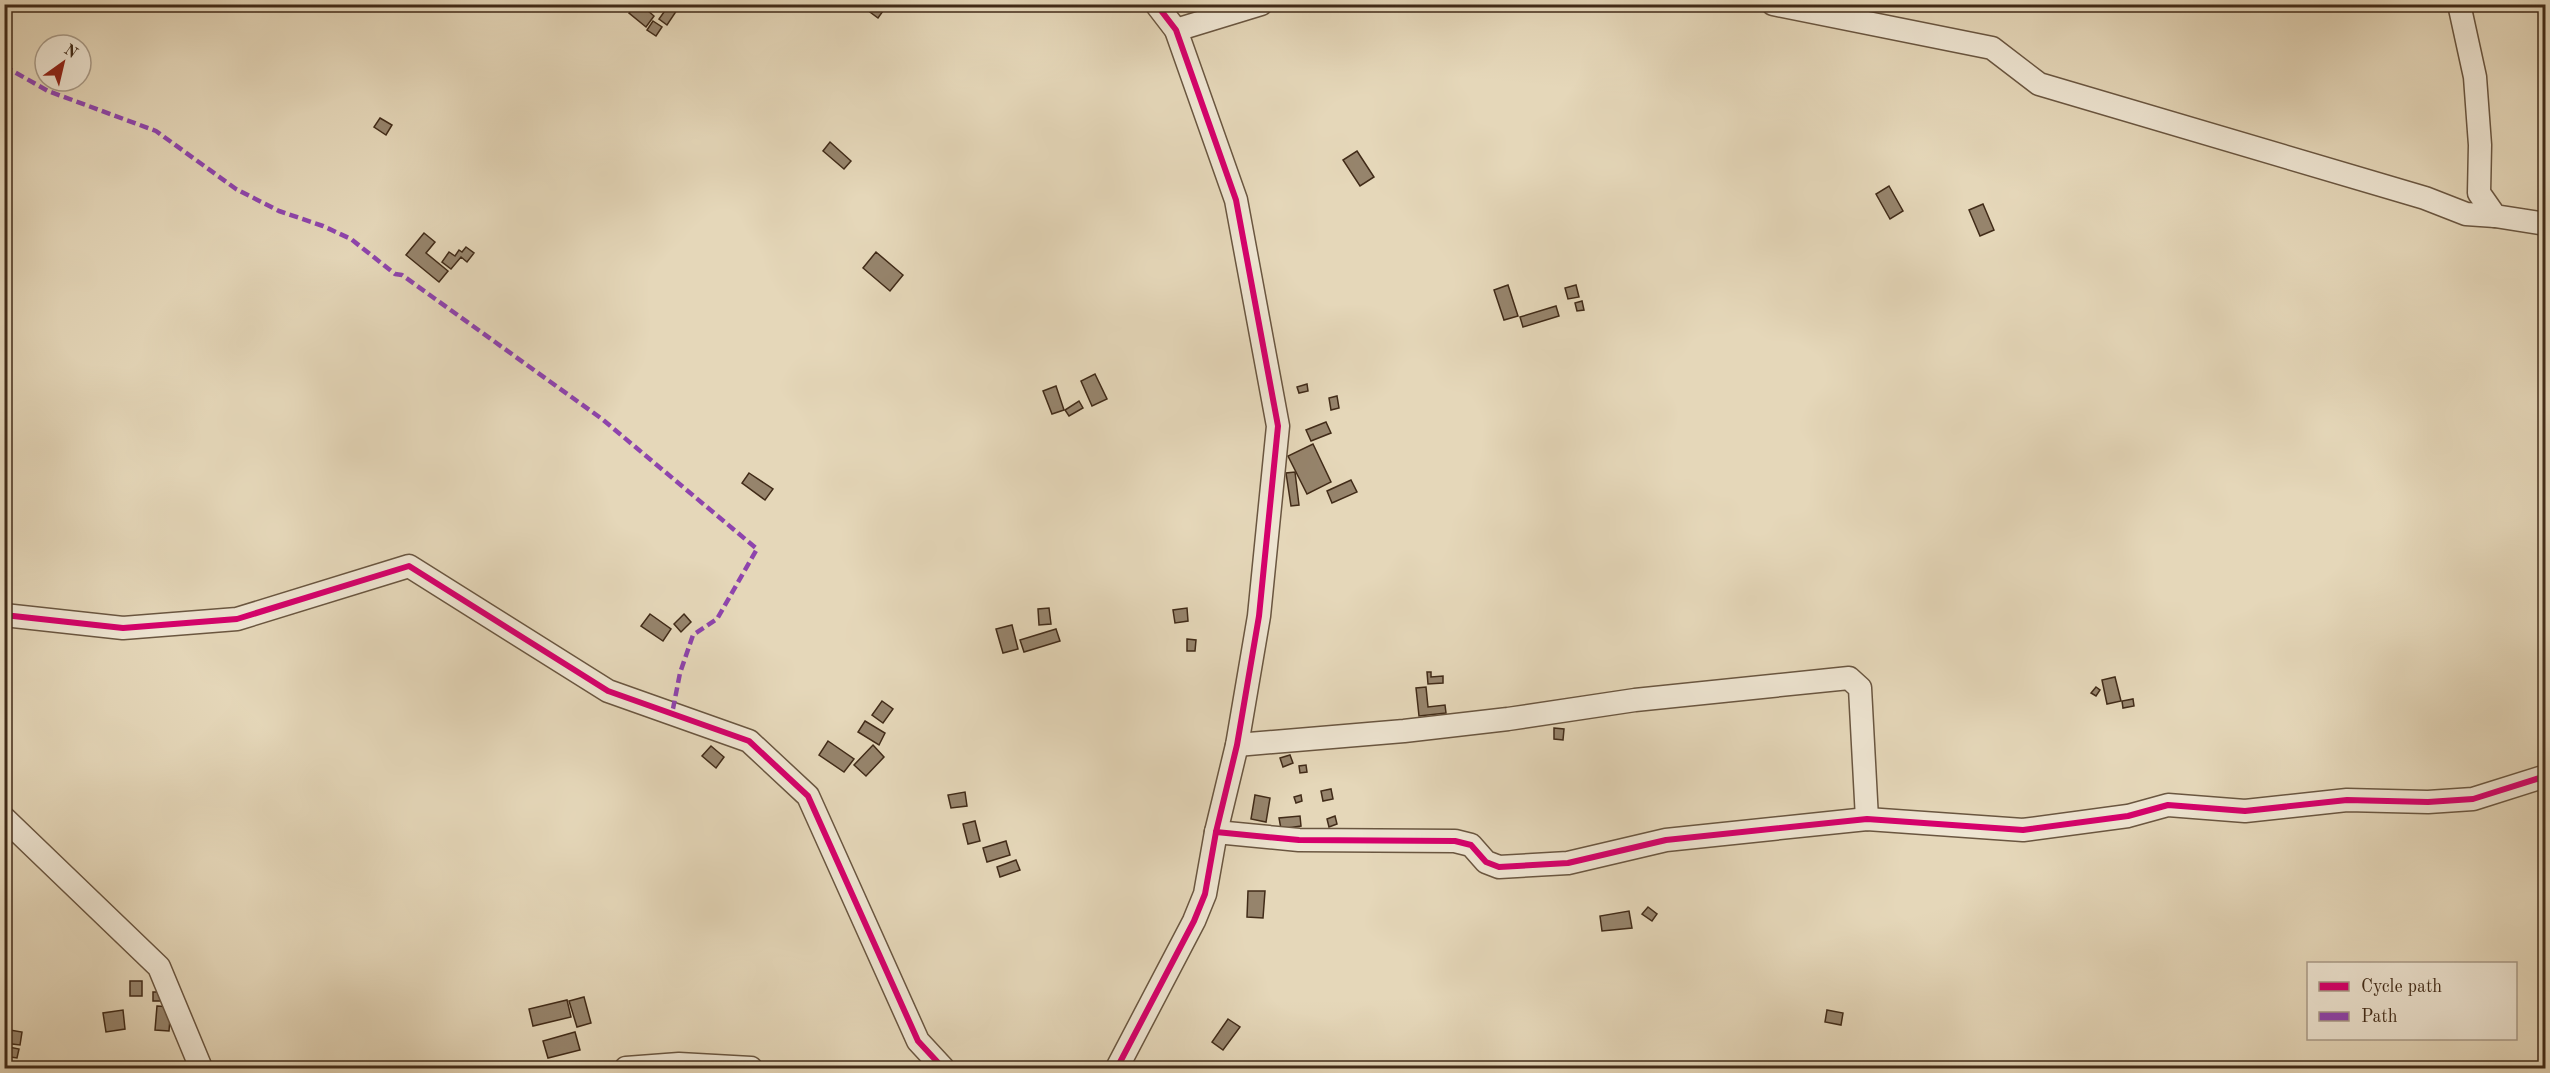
<svg xmlns="http://www.w3.org/2000/svg" width="2550" height="1073" font-family="'Old Standard TT',serif">
<style>
.building{fill:#96846c;stroke:#412b18;stroke-width:1.5}
.lines{fill:none;stroke-linecap:round;stroke-linejoin:round}
.minor-casing{stroke:#6a5640;stroke-width:25}
.minor{stroke:#eee5d2;stroke-width:22}
.quiet{stroke:#8e44ad;stroke-width:4.5;stroke-dasharray:9 4.5;stroke-linecap:butt}
.cycleway-casing{stroke:#eee5d2;stroke-width:10}
.cycleway{stroke:#d6006c;stroke-width:6}
</style>
<rect width="100%" height="100%" fill="#e5d7b9"/>
<filter id="stains"><feTurbulence type="fractalNoise" baseFrequency=".00333" numOctaves="4"/><feColorMatrix values="0 0 0 0 .2 0 0 0 0 .09 0 0 0 0 .02 0 0 0 .5 -.17"/></filter>
<radialGradient id="worn" r=".72"><stop offset=".6" stop-color="#630" stop-opacity="0"/><stop offset="1" stop-color="#630" stop-opacity=".3"/></radialGradient>
<g class="building">
<polygon points="635,4 640,4 654,16 646,27 629,13"/>
<polygon points="859,4 888,4 878,18"/>
<polygon points="669,5 677,10 667,25 659,19"/>
<polygon points="653,21 662,27 656,36 647,30"/>
<polygon points="380,118 392,125 386,135 374,127"/>
<polygon points="830,142 851,161 844,169 823,151"/>
<polygon points="1357,151 1374,177 1360,186 1343,160"/>
<polygon points="1889,186 1903,211 1890,219 1876,194"/>
<polygon points="1983,204 1994,230 1980,236 1969,210"/>
<polygon points="424,233 435,242 426,253 448,271 439,282 406,255"/>
<polygon points="466,247 474,253 467,262 461,257 451,269 442,262 449,252 455,256 459,250 462,252"/>
<polygon points="876,252 903,275 890,291 863,268"/>
<polygon points="1508,285 1518,316 1504,320 1494,290"/>
<polygon points="1576,285 1579,297 1568,299 1565,288"/>
<polygon points="1582,301 1584,310 1577,311 1575,303"/>
<polygon points="1556,306 1559,316 1523,327 1520,317"/>
<polygon points="1095,374 1107,399 1092,406 1081,381"/>
<polygon points="1307,384 1308,391 1299,393 1297,387"/>
<polygon points="1056,386 1064,410 1052,414 1043,391"/>
<polygon points="1337,396 1339,408 1331,410 1329,398"/>
<polygon points="1079,401 1083,408 1069,416 1065,410"/>
<polygon points="1326,422 1331,433 1311,441 1306,430"/>
<polygon points="1313,444 1331,482 1307,494 1288,456"/>
<polygon points="1295,472 1299,505 1291,506 1286,473"/>
<polygon points="749,473 773,489 765,500 742,483"/>
<polygon points="1351,480 1357,492 1332,503 1327,491"/>
<polygon points="1049,608 1051,624 1039,625 1038,609"/>
<polygon points="1187,608 1188,621 1175,623 1173,610"/>
<polygon points="650,614 671,629 663,641 641,626"/>
<polygon points="684,614 691,622 681,632 674,624"/>
<polygon points="1012,625 1018,649 1003,653 996,629"/>
<polygon points="1056,629 1060,641 1024,652 1020,640"/>
<polygon points="1187,639 1196,640 1195,651 1187,651"/>
<polygon points="1427,672 1431,672 1431,677 1443,676 1443,683 1428,684"/>
<polygon points="2115,677 2121,701 2107,704 2102,680"/>
<polygon points="1426,687 1428,707 1445,705 1446,713 1419,716 1416,688"/>
<polygon points="2096,687 2100,690 2096,696 2091,693"/>
<polygon points="2133,699 2134,706 2123,708 2122,701"/>
<polygon points="882,701 893,709 883,723 872,715"/>
<polygon points="865,721 885,733 879,745 858,732"/>
<polygon points="1554,728 1564,729 1563,740 1554,739"/>
<polygon points="828,741 854,759 844,772 819,755"/>
<polygon points="873,745 884,757 866,776 854,765"/>
<polygon points="711,746 724,757 716,768 702,756"/>
<polygon points="1290,755 1293,763 1283,767 1280,758"/>
<polygon points="1306,765 1307,772 1300,773 1299,766"/>
<polygon points="1331,789 1333,799 1323,801 1321,791"/>
<polygon points="965,792 967,806 951,808 948,795"/>
<polygon points="1255,795 1270,798 1266,822 1251,819"/>
<polygon points="1301,795 1302,801 1296,803 1294,797"/>
<polygon points="1300,816 1301,826 1281,829 1279,818"/>
<polygon points="1335,816 1337,824 1329,827 1327,819"/>
<polygon points="975,821 980,841 968,844 963,824"/>
<polygon points="1006,841 1010,855 987,862 983,848"/>
<polygon points="1016,860 1020,870 1000,877 997,867"/>
<polygon points="1248,891 1265,891 1263,918 1247,917"/>
<polygon points="1648,907 1657,914 1652,921 1642,914"/>
<polygon points="1629,911 1632,928 1602,931 1600,916"/>
<rect x="130" y="981" width="12" height="15"/>
<rect x="153" y="992" width="15" height="9"/>
<polygon points="584,997 591,1023 577,1027 569,1001"/>
<polygon points="567,1000 571,1017 533,1026 529,1009"/>
<polygon points="157,1006 171,1007 169,1031 155,1030"/>
<polygon points="123,1010 125,1029 106,1032 103,1013"/>
<polygon points="1827,1010 1843,1013 1841,1025 1825,1022"/>
<polygon points="1228,1019 1240,1027 1223,1050 1212,1042"/>
<polygon points="4,1029 22,1032 20,1045 4,1043"/>
<polygon points="575,1032 580,1050 548,1058 543,1041"/>
<polygon points="4,1046 19,1049 17,1058 4,1056"/>
<rect x="1891" y="1064" width="14" height="4"/>
</g>
<g class="lines">
<defs>
<g id="minor">
<polyline points="1773,4 1992,48 2039,84 2425,198 2466,214 2495,216"/>
<polyline points="2459,4 2475,77 2480,145 2479,193 2495,216 2546,224"/>
<polyline points="1176,30 1261,4"/>
<polyline points="4,615 123,628 237,619 409,566 608,691 749,741 808,796 918,1041 943,1068"/>
<polyline points="1237,745 1404,731 1508,719 1635,700 1849,678 1860,688 1867,819"/>
<polyline points="4,818 159,967 201,1068"/>
<polyline points="1216,832 1299,840 1455,841 1471,845 1486,862 1499,867 1568,863 1666,840 1867,819 2023,830 2128,816 2168,805 2245,811 2347,800 2428,802 2473,799 2546,776"/>
<polyline points="626,1068 679,1064 751,1068"/>
<polyline points="1117,1068 1194,921 1205,894 1216,832 1237,745 1259,616 1278,426 1236,200 1176,30 1156,4"/>
</g>
</defs>
<use href="#minor" class="minor-casing"/>
<use href="#minor" class="minor"/>
<polyline class="quiet" points="4,66 48,91 156,131 236,189 279,211 323,226 351,239 395,274 402,275 602,419 757,549 717,619 693,635 680,673 672,714"/>
<defs>
<g id="cycleway">
<polyline points="4,615 123,628 237,619 409,566 608,691 749,741 808,796 918,1041 943,1068"/>
<polyline points="1216,832 1299,840 1455,841 1471,845 1486,862 1499,867 1568,863 1666,840 1867,819 2023,830 2128,816 2168,805 2245,811 2347,800 2428,802 2473,799 2546,776"/>
<polyline points="1117,1068 1194,921 1205,894 1216,832 1237,745 1259,616 1278,426 1236,200 1176,30 1156,4"/>
</g>
</defs>
<use href="#cycleway" class="cycleway-casing"/>
<use href="#cycleway" class="cycleway"/>
</g>
<rect width="2550" height="1073" fill="none" stroke="#e5d7b9" stroke-width="24"/>
<rect x="6" y="6" width="2538" height="1061" fill="none" stroke="#412b18" stroke-width="3"/>
<rect x="12" y="12" width="2526" height="1049" fill="none" stroke="#412b18" stroke-width="1.5"/>
<rect x="2307" y="962" width="210" height="78" fill="#eee5d2" stroke="#a99b88" stroke-width="1.5"/>
<rect x="2319" y="982" width="30" height="9" fill="#d6006c" stroke="#a99b88" stroke-width="1.5"/>
<text x="2361" y="992" font-size="18" fill="#412b18">Cycle path</text>
<rect x="2319" y="1012" width="30" height="9" fill="#8e44ad" stroke="#a99b88" stroke-width="1.5"/>
<text x="2361" y="1022" font-size="18" fill="#412b18">Path</text>
<g transform="translate(63 63) rotate(34)"><circle r="28" fill="#eee5d2" stroke="#a99b88" stroke-width="1.5"/>
<path d="M0-4.5L10 22L0 15L-10 22Z" fill="#8f2418"/>
<text y="-9" font-size="16" font-weight="bold" text-anchor="middle" fill="#412b18">N</text>
</g>
<rect width="100%" height="100%" filter="url(#stains)"/>
<rect width="100%" height="100%" fill="url(#worn)"/>
</svg>
